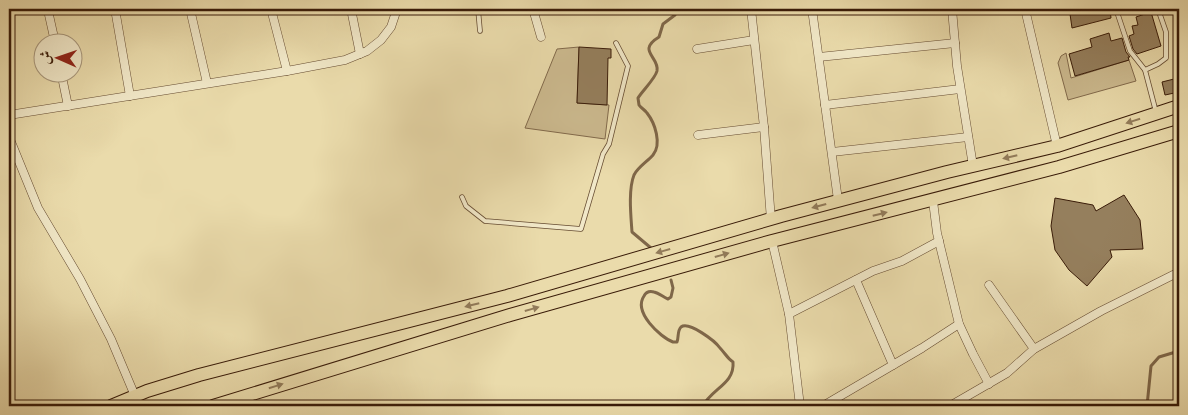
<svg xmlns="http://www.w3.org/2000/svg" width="1188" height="415" font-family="Cardo,Amiri,serif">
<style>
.green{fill:#ccba8f;stroke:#826a4c}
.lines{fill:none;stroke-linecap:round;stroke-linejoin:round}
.stream{stroke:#7f6749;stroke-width:3}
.building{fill:#957f5d;stroke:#391b08}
.lane-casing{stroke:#654b31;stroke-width:5.5}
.street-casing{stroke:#654b31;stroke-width:9}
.primary-casing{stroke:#391b08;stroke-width:14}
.lane{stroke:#f1e8c8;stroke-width:4}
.street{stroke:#f1e8c8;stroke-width:8}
.primary{stroke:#eadbab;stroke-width:12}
.oneway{fill:#927b5a}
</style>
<rect width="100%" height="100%" fill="#eadbab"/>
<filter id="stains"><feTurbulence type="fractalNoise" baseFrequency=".004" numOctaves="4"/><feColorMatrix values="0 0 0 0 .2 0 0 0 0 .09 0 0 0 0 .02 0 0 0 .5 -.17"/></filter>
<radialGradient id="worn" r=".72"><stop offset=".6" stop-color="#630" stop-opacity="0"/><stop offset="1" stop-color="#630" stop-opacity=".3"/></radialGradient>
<g class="green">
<polygon points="579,47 577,103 609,105 605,139 525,128 557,49"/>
<polygon points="1066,53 1071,78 1129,60 1136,81 1068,100 1058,63 1061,56"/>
</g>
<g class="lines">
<g class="stream">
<path d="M651,248L632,232C631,217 628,190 634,175C638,167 647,162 653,155C662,144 655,123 647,113C645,110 641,108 639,105L638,98C642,91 655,79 657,71C660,57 636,51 659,37L663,24L675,15L679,9"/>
<path d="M671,280L673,288L671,297L668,299C663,297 659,293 654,292C650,291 646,292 644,296C633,312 660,337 673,342H677C679,337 677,331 681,327C689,321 715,341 720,348C725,353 727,358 733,362C735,384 711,389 703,406"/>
<polyline points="1147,406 1151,366 1159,357 1179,351"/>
</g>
</g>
<g class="building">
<polygon points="1091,9 1110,9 1111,18 1072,28 1070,14"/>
<polygon points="1151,12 1161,46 1137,54 1133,49 1129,36 1134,34 1132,26 1138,25 1136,17"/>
<polygon points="1109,33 1111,41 1122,38 1126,52 1130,57 1128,57 1129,60 1075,76 1069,54 1092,47 1090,39"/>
<polygon points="579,47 611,49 611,58 608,58 607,105 577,103"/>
<polygon points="1178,78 1179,92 1165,95 1162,82"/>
<polygon points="1124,195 1140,220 1143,249 1110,250 1112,257 1087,286 1069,270 1055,250 1051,226 1055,198 1093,205 1096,211"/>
</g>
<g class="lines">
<defs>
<g id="lane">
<polyline points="478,9 480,31"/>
<polyline points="1118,9 1117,12 1130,51 1145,70 1156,112"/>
<polyline points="1145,70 1158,64 1166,58 1166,32 1158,9"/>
<polyline points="462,197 466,206 485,221 581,229 603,154 609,144 628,66 616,43"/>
</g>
<g id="street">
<polyline points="115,9 130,96"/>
<polyline points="190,9 207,83"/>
<polyline points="271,9 287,71"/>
<polyline points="351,9 360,54"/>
<polyline points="533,9 541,37"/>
<polyline points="751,9 764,127 771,220"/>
<polyline points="812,9 838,200"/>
<polyline points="952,9 957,66 973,166"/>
<polyline points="1025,9 1057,146"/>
<polyline points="49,15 55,42"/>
<polyline points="697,49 754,40"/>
<polyline points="819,57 955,43"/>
<polyline points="61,72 68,106"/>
<polyline points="825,105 960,89"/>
<polyline points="9,115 287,71 345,60 367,51 381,40 391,27 397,9"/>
<polyline points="698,135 764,127"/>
<polyline points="9,137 38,208 80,279 111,339 135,396"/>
<polyline points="832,152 968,137"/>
<polyline points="933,201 937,233 959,324 973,354 989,384"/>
<polyline points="772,241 789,314 800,406"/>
<polyline points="856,280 893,365"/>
<polyline points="989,285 1034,349"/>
<polyline points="789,314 873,271 902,261 939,241"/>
<polyline points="823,406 922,348 959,324"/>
<polyline points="950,406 1007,373 1034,349 1101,311 1179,272"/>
</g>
<g id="primary">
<polyline points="111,406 147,391 199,375 507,296 781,216 947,172 1057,146 1179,106"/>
<polyline points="213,406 510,315 772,241 1059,167 1179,131"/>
</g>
</defs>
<use href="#lane" class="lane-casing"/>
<use href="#street" class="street-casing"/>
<use href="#primary" class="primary-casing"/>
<use href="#lane" class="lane"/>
<use href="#street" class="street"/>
<use href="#primary" class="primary"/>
</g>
<defs><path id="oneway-solid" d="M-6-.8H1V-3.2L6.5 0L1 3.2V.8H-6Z" transform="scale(1.25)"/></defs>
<g class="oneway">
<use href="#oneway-solid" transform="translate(1133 121) rotate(162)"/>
<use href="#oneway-solid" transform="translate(1010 157) rotate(167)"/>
<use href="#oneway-solid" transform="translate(819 206) rotate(165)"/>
<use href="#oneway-solid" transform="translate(880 214) rotate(-14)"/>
<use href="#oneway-solid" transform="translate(663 251) rotate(164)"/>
<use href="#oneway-solid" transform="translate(722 255) rotate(-16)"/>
<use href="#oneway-solid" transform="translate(472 305) rotate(166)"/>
<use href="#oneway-solid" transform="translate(532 309) rotate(-16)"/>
<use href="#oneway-solid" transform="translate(276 386) rotate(-17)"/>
</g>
<rect width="1188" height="415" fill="none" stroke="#eadbab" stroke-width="30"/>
<rect x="10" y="10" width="1168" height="395" fill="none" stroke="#391b08" stroke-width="2.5"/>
<rect x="15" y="15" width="1158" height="385" fill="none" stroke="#391b08"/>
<g transform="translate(58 58) rotate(272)"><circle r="24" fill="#f1e8c8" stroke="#a7967b"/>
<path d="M0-4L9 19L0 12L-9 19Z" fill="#8f2418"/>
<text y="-8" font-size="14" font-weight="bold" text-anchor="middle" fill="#391b08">ش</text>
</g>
<rect width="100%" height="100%" filter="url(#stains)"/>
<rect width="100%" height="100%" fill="url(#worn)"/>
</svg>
